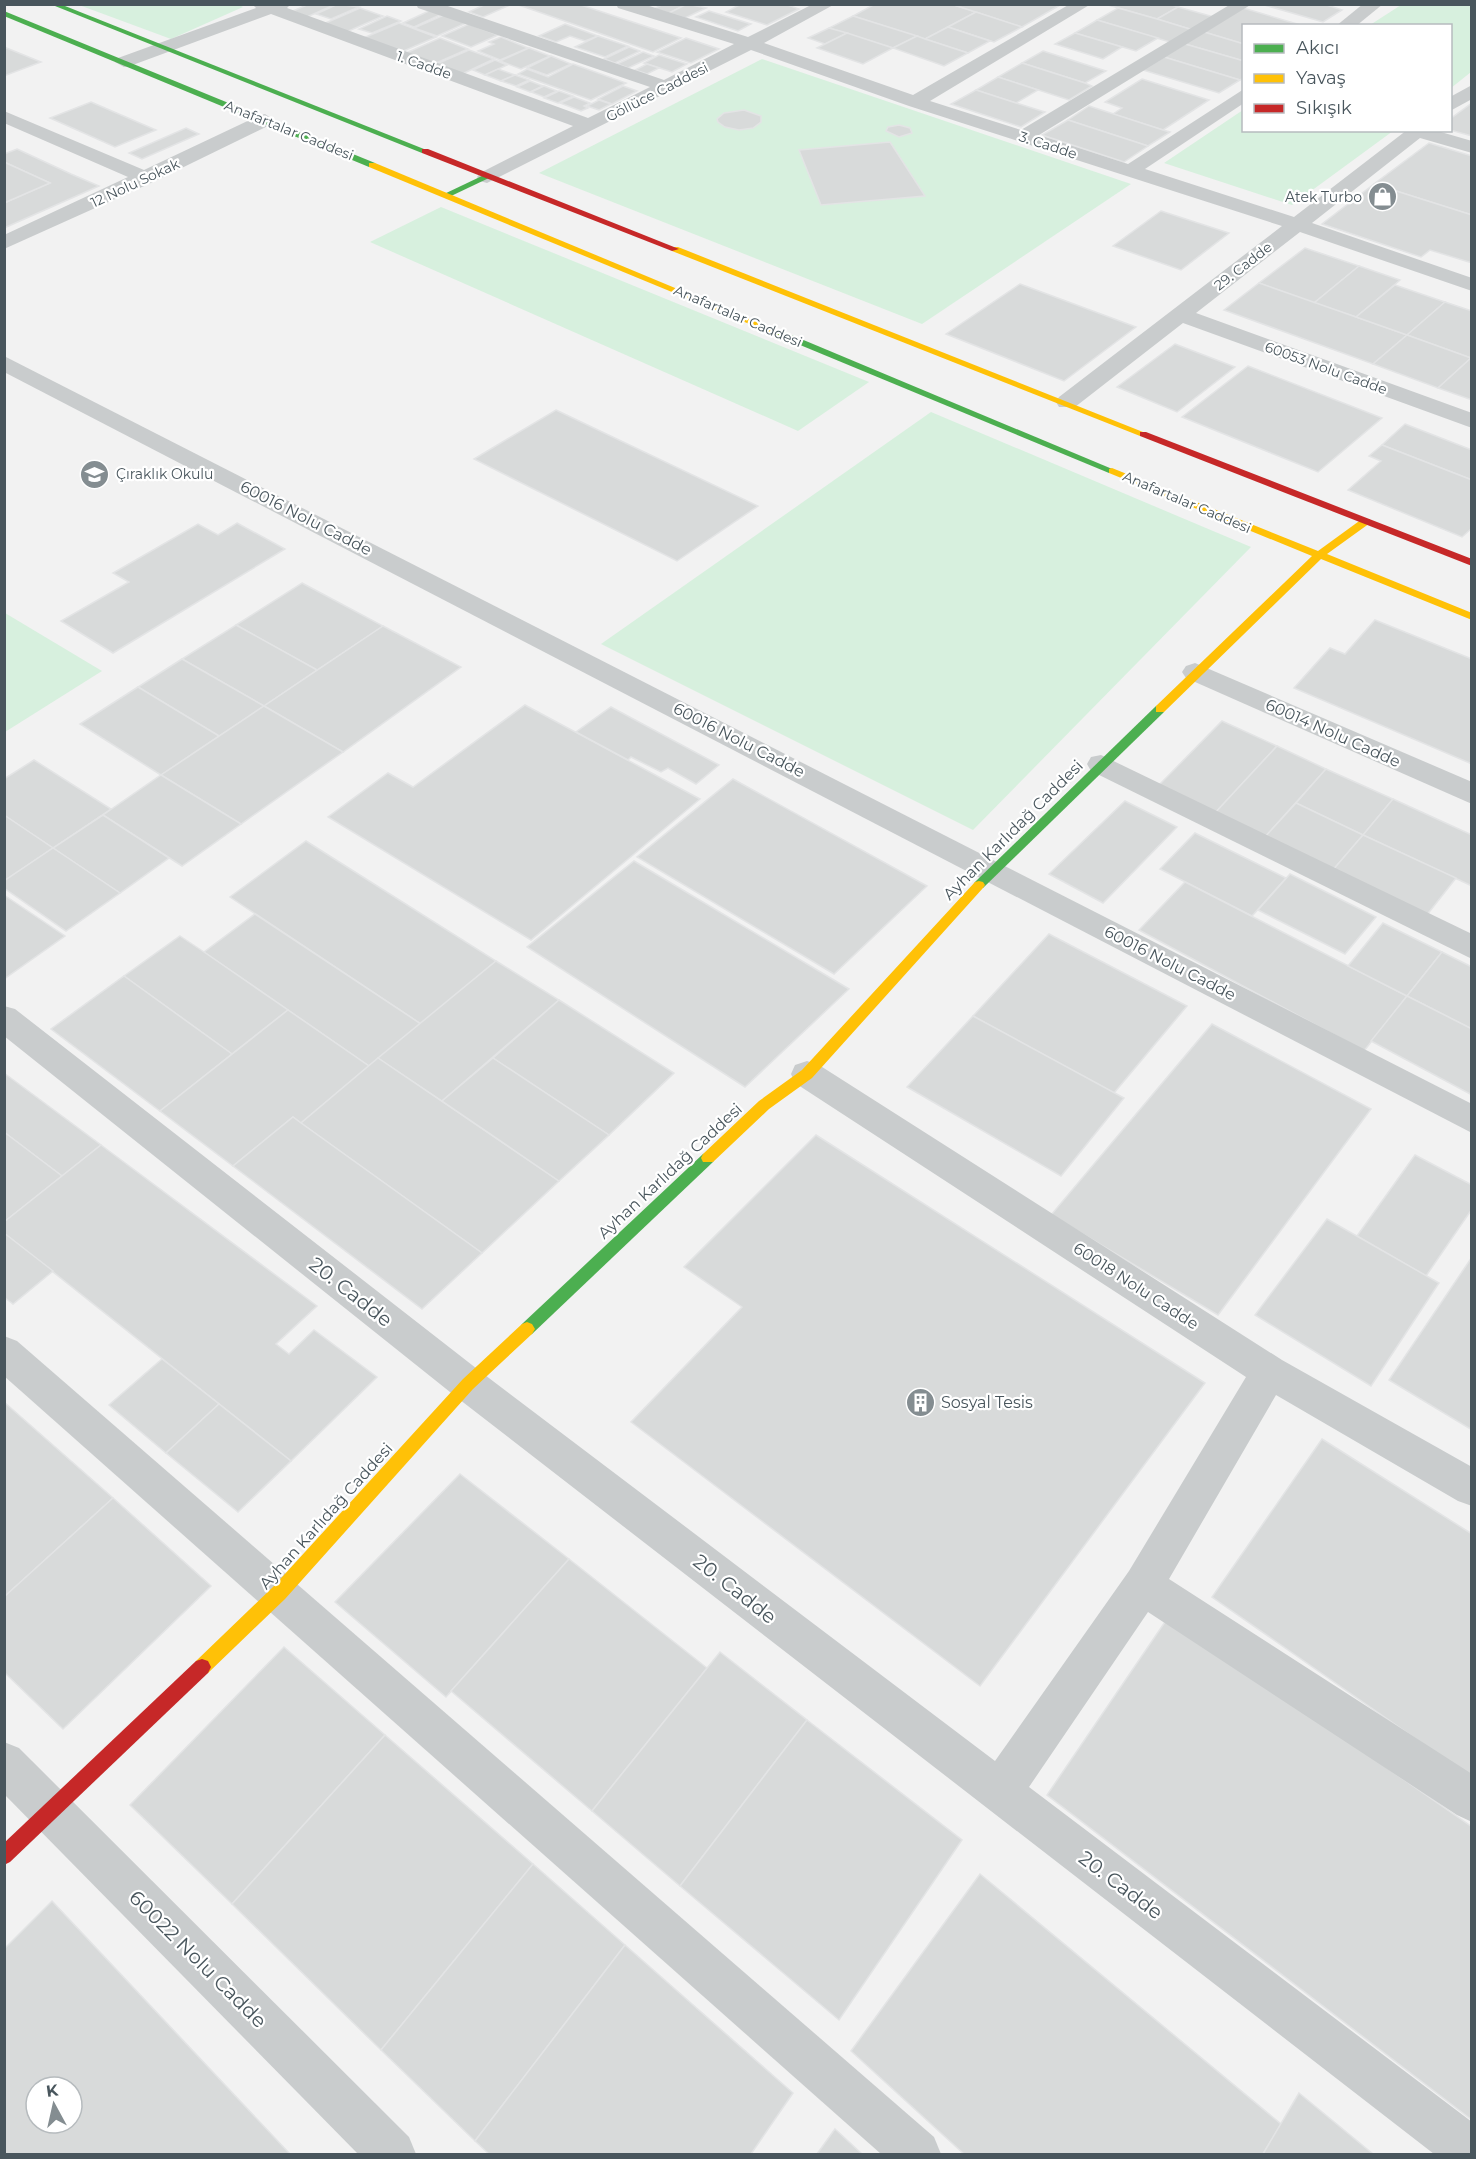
<svg xmlns="http://www.w3.org/2000/svg" width="1476" height="2159" font-family="Montserrat,sans-serif">
<style>
.green{fill:#d7f0de}
.building{fill:#d8dada;stroke:#e3e4e5;stroke-width:1.5;fill-rule:evenodd}
.lines{fill:none;stroke-linecap:round;stroke-linejoin:round}
.street{fill:#c9cccd;fill-rule:evenodd}
.fast{fill:#4caf50;fill-rule:evenodd}
.slow{fill:#ffc107;fill-rule:evenodd}
.jam{fill:#c62828;fill-rule:evenodd}
.labels{text-anchor:middle;dominant-baseline:central;stroke-width:4.5;stroke-linejoin:round;paint-order:stroke}
.far-street-label{font-size:14px;fill:#49565d;stroke:#fff}
.far-poi-label{font-size:14px;fill:#49565d;stroke:#fff;text-anchor:end}
.street-label{font-size:16px;fill:#49565d;stroke:#fff}
.poi-label{font-size:16px;fill:#49565d;stroke:#fff;text-anchor:start}
.near-street-label{font-size:20px;fill:#49565d;stroke:#fff}
</style>
<rect width="100%" height="100%" fill="#f2f2f2"/>
<g class="green">
<polygon points="237,4 243,7 171,39 79,5"/>
<polygon points="1401,5 1471,5 1471,72 1451,88 1450,26 1370,25"/>
<polygon points="762,59 1131,184 922,324 539,173"/>
<polygon points="1243,110 1244,130 1393,131 1292,205 1164,163"/>
<polygon points="441,207 869,382 798,431 370,242"/>
<polygon points="931,412 1251,547 973,830 601,644"/>
<polygon points="5,613 102,671 5,732"/>
</g>
<g class="building">
<polygon points="309,4 336,4 307,17 293,11"/>
<polygon points="338,4 359,7 331,19 316,14"/>
<polygon points="486,4 509,4 510,5 483,17 469,12"/>
<polygon points="516,4 578,4 681,38 653,52"/>
<polygon points="663,4 687,4 669,13 654,9"/>
<polygon points="687,4 706,8 685,18 669,13"/>
<polygon points="741,4 785,4 799,9 767,25 726,12"/>
<polygon points="875,4 951,4 976,12 925,39 853,16"/>
<polygon points="951,4 1062,4 1022,27"/>
<polygon points="1169,4 1178,7 1157,19 1108,5"/>
<polygon points="1261,4 1324,4 1342,10 1323,22"/>
<polygon points="1178,7 1214,17 1193,30 1157,19"/>
<polygon points="360,8 383,16 344,33 321,25"/>
<polygon points="1118,8 1157,19 1193,30 1173,43 1097,20"/>
<polygon points="1243,8 1304,26 1244,26 1244,44 1204,32"/>
<polygon points="431,10 442,14 414,27 403,23"/>
<polygon points="709,11 751,24 738,31 696,17"/>
<polygon points="976,12 1022,27 994,42 948,27"/>
<polygon points="444,15 466,23 437,36 414,28"/>
<polygon points="387,16 401,21 372,33 359,29"/>
<polygon points="853,16 917,36 893,48 829,28"/>
<polygon points="1097,20 1158,38 1136,51 1075,33"/>
<polygon points="399,23 436,37 399,53 361,39"/>
<polygon points="469,24 498,35 471,47 442,36"/>
<polygon points="565,24 598,36 585,41 570,36 556,42 539,36"/>
<polygon points="948,27 990,41 968,53 925,39"/>
<polygon points="829,28 847,33 825,44 808,38"/>
<polygon points="1204,32 1244,44 1244,61 1185,44"/>
<polygon points="847,33 893,48 863,64 817,48"/>
<polygon points="1075,33 1122,47 1103,59 1055,44"/>
<polygon points="598,36 628,46 605,57 575,47"/>
<polygon points="917,36 925,39 968,53 944,66 893,48"/>
<polygon points="501,37 528,48 500,60 478,51 494,44 489,42"/>
<polygon points="440,38 468,49 434,64 406,53"/>
<polygon points="686,38 719,49 691,63 657,52"/>
<polygon points="1185,44 1244,61 1244,78 1240,80 1164,57"/>
<polygon points="4,47 41,62 4,76"/>
<polygon points="629,47 640,51 615,63 604,59"/>
<polygon points="529,48 550,56 521,69 500,61"/>
<polygon points="469,50 494,59 460,75 434,65"/>
<polygon points="1043,51 1106,71 1085,83 1022,63"/>
<polygon points="643,52 654,56 628,68 617,64"/>
<polygon points="659,55 687,64 672,72 644,63"/>
<polygon points="551,56 571,64 547,75 527,68"/>
<polygon points="1164,57 1240,80 1219,93 1143,70"/>
<polygon points="495,60 507,65 485,75 473,70"/>
<polygon points="1022,63 1085,83 1092,86 1069,100 998,77"/>
<polygon points="573,64 626,83 591,100 518,74 527,69 548,77"/>
<polygon points="647,64 659,68 647,74 635,70"/>
<polygon points="498,69 515,75 501,81 485,75"/>
<polygon points="515,75 529,80 516,86 501,81"/>
<polygon points="998,77 1038,90 1016,103 976,90"/>
<polygon points="1142,79 1209,100 1163,130 1113,114 1122,108 1105,102"/>
<polygon points="530,81 543,86 530,92 517,87"/>
<polygon points="544,86 557,91 544,97 531,92"/>
<polygon points="623,86 637,91 612,104 598,99"/>
<polygon points="976,90 1016,103 1045,112 1021,127 951,104"/>
<polygon points="559,91 573,96 558,103 544,98"/>
<polygon points="574,97 590,103 584,106 588,108 581,111 560,103"/>
<polygon points="599,100 611,104 599,110 587,106"/>
<polygon points="91,102 156,130 115,147 50,118"/>
<polygon points="1472,103 1472,136 1450,130 1450,119"/>
<polygon points="1089,106 1163,130 1170,132 1148,146 1068,120"/>
<polygon points="744,110 761,116 761,122 753,128 739,130 725,127 718,122 717,119 724,113"/>
<polygon points="1068,120 1148,146 1124,162 1042,135"/>
<polygon points="899,125 910,128 912,133 899,137 886,131 888,127"/>
<polygon points="186,128 199,134 142,159 129,153"/>
<polygon points="890,142 925,196 821,205 799,150"/>
<polygon points="1429,143 1472,156 1472,215 1374,184"/>
<polygon points="17,149 71,174 99,186 4,228 4,203 50,183 4,162 4,154"/>
<polygon points="4,162 50,183 4,203"/>
<polygon points="1374,184 1472,215 1472,263 1430,250 1421,257 1322,224"/>
<polygon points="1161,211 1229,233 1181,270 1113,246"/>
<polygon points="1305,248 1359,266 1314,303 1259,283"/>
<polygon points="1359,266 1400,280 1356,317 1314,303"/>
<polygon points="1259,283 1356,317 1407,335 1373,364 1224,310"/>
<polygon points="1020,284 1136,327 1064,381 946,334"/>
<polygon points="1395,285 1445,302 1407,335 1356,317"/>
<polygon points="1445,302 1472,311 1471,358 1407,335"/>
<polygon points="1407,335 1471,358 1438,388 1373,364"/>
<polygon points="1175,344 1235,367 1177,412 1117,387"/>
<polygon points="1471,358 1472,400 1438,388"/>
<polygon points="1248,366 1382,418 1318,472 1182,417"/>
<polygon points="556,410 758,506 677,561 474,459"/>
<polygon points="1405,424 1472,450 1472,480 1382,445"/>
<polygon points="1382,445 1472,480 1472,528 1462,537 1348,490 1381,461 1369,456"/>
<polygon points="237,523 285,549 113,653 61,621 129,582 113,573 198,524 218,535"/>
<polygon points="302,583 383,626 317,670 236,625"/>
<polygon points="1375,620 1472,659 1472,764 1294,688 1330,648 1345,654"/>
<polygon points="236,625 317,670 264,706 182,659"/>
<polygon points="383,626 461,667 343,752 264,706"/>
<polygon points="182,659 264,706 219,736 138,687"/>
<polygon points="138,687 219,736 161,775 80,724"/>
<polygon points="525,705 700,799 531,940 328,817 388,773 413,787"/>
<polygon points="264,706 343,752 241,824 161,775"/>
<polygon points="611,707 719,765 696,784 668,768 661,772 631,757 628,760 576,732"/>
<polygon points="1222,721 1277,746 1214,814 1158,786"/>
<polygon points="1277,746 1326,769 1264,838 1214,814"/>
<polygon points="34,760 111,809 53,848 4,815 4,779"/>
<polygon points="1326,769 1393,799 1363,835 1296,803"/>
<polygon points="161,775 241,824 182,866 103,815"/>
<polygon points="733,779 927,886 834,974 637,857"/>
<polygon points="1393,799 1472,835 1472,886 1363,835"/>
<polygon points="1125,801 1177,827 1103,903 1049,874"/>
<polygon points="1296,803 1363,835 1332,871 1264,838"/>
<polygon points="4,815 53,848 4,881"/>
<polygon points="103,815 169,858 120,893 53,848"/>
<polygon points="1195,833 1286,878 1252,916 1160,869"/>
<polygon points="1363,835 1456,878 1426,916 1332,871"/>
<polygon points="306,841 496,961 421,1024 230,897"/>
<polygon points="53,848 120,893 66,931 4,888 4,881"/>
<polygon points="634,861 849,989 745,1087 527,947"/>
<polygon points="1290,874 1376,917 1345,954 1258,910"/>
<polygon points="1185,882 1407,996 1364,1051 1139,930"/>
<polygon points="4,895 65,936 4,979"/>
<polygon points="255,914 421,1024 369,1066 204,952"/>
<polygon points="1383,923 1442,952 1407,996 1348,966"/>
<polygon points="1049,934 1187,1006 1114,1093 973,1016"/>
<polygon points="180,936 204,952 288,1010 232,1054 124,976"/>
<polygon points="1442,952 1472,967 1472,1029 1407,996"/>
<polygon points="496,961 559,1000 442,1101 378,1058"/>
<polygon points="124,976 232,1054 160,1111 51,1029"/>
<polygon points="1407,996 1472,1029 1472,1095 1371,1041"/>
<polygon points="559,1000 674,1073 609,1135 493,1058"/>
<polygon points="288,1010 369,1066 301,1123 293,1117 233,1166 160,1111"/>
<polygon points="973,1016 1124,1098 1061,1176 907,1087"/>
<polygon points="1212,1024 1371,1109 1218,1315 1051,1215"/>
<polygon points="378,1058 559,1181 482,1253 301,1123"/>
<polygon points="493,1058 609,1135 559,1181 442,1101"/>
<polygon points="4,1073 101,1145 62,1176 4,1132"/>
<polygon points="293,1117 301,1123 482,1253 422,1309 233,1166"/>
<polygon points="4,1132 62,1176 4,1222"/>
<polygon points="816,1135 1205,1383 980,1686 631,1422 742,1307 684,1267"/>
<polygon points="101,1145 317,1306 276,1344 289,1354 314,1330 377,1377 291,1461 4,1233 4,1222"/>
<polygon points="1415,1155 1472,1185 1472,1209 1426,1276 1357,1236"/>
<polygon points="1327,1219 1439,1283 1371,1386 1255,1315"/>
<polygon points="4,1233 53,1271 13,1304 4,1297"/>
<polygon points="1472,1257 1472,1430 1389,1380"/>
<polygon points="162,1359 219,1404 166,1453 109,1405"/>
<polygon points="4,1402 113,1498 4,1597"/>
<polygon points="219,1404 291,1461 238,1512 166,1453"/>
<polygon points="1322,1439 1472,1534 1472,1778 1212,1597"/>
<polygon points="460,1474 569,1559 446,1697 335,1602"/>
<polygon points="113,1498 211,1586 63,1729 4,1672 4,1597"/>
<polygon points="569,1559 707,1668 592,1811 451,1691"/>
<polygon points="1169,1616 1472,1827 1472,2120 1047,1795"/>
<polygon points="284,1647 385,1735 232,1904 130,1805"/>
<polygon points="720,1652 807,1720 680,1886 592,1811"/>
<polygon points="807,1720 962,1840 839,2020 680,1886"/>
<polygon points="385,1735 533,1864 381,2050 232,1904"/>
<polygon points="533,1864 625,1945 475,2141 381,2050"/>
<polygon points="980,1874 1281,2124 1263,2154 964,2154 851,2051"/>
<path d="M52,1901L290,2154H4V1949ZM36,2087H72V2123H36Z"/>
<polygon points="625,1945 793,2093 751,2154 489,2154 475,2141"/>
<polygon points="1299,2093 1373,2154 1263,2154"/>
<polygon points="835,2129 862,2154 817,2154"/>
</g>
<g class="lines">
<g class="street">
<polygon points="252,4 291,4 287,8 588,118 650,87 418,8 416,4 442,4 664,80 734,44 618,8 616,4 643,4 748,37 813,4 835,4 764,43 913,95 1070,4 1091,4 930,101 1021,130 1231,4 1252,4 1039,135 1128,164 1244,89 1244,103 1145,169 1294,217 1407,130 1434,130 1472,141 1472,153 1420,138 1312,223 1472,278 1472,291 1300,232 1196,313 1472,413 1472,428 1183,323 1075,407 1059,407 1056,402 1059,397 1282,226 909,106 751,50 487,183 480,181 477,177 480,173 573,126 271,14 130,66 124,67 115,62 118,58 256,8"/>
<polygon points="1363,4 1383,4 1356,26 1336,26"/>
<polygon points="1472,85 1472,99 1450,111 1450,97"/>
<polygon points="4,111 144,170 258,116 265,114 274,120 272,124 153,182 4,249 4,235 128,177 4,123"/>
<polygon points="4,356 1472,1104 1472,1133 4,372"/>
<polygon points="1195,663 1472,782 1472,804 1186,678 1182,672 1186,666"/>
<polygon points="1101,755 1472,934 1472,959 1091,771 1087,764 1091,757"/>
<polygon points="4,1006 15,1009 481,1372 995,1761 1129,1571 1246,1377 795,1083 791,1074 795,1065 807,1061 819,1065 1282,1360 1472,1467 1472,1506 1458,1501 1276,1395 1169,1579 1472,1774 1472,1822 1457,1815 1148,1612 1029,1787 1472,2122 1472,2154 1434,2154 455,1396 4,1036"/>
<polygon points="4,1336 17,1341 934,2137 941,2154 881,2154 4,1376"/>
<polygon points="4,1742 19,1748 409,2137 416,2154 358,2154 4,1794"/>
</g>
<g class="fast">
<polygon points="50,4 60,4 429,151 422,153"/>
<polygon points="4,11 375,163 376,165 369,167 4,16"/>
<polygon points="484,175 491,177 449,197 442,195"/>
<polygon points="776,331 782,331 1117,471 1109,473 776,335"/>
<polygon points="1160,705 1164,706 1164,712 983,888 975,888 973,885 975,882 1156,706"/>
<polygon points="708,1152 713,1154 715,1158 713,1162 532,1334 527,1336 522,1334 519,1329 522,1324 703,1154"/>
</g>
<g class="slow">
<polygon points="369,163 375,163 783,333 776,335 369,167"/>
<polygon points="672,247 678,247 1148,434 1140,436 672,251"/>
<polygon points="1112,468 1318,551 1362,519 1370,519 1370,523 1327,554 1472,613 1472,620 1321,559 1164,712 1156,712 1156,706 1312,556 1109,473 1109,469"/>
<polygon points="979,881 983,882 985,885 983,888 812,1078 769,1109 713,1162 703,1162 701,1158 703,1154 759,1101 802,1070 975,882"/>
<polygon points="527,1322 532,1324 535,1329 532,1334 473,1389 285,1599 208,1673 202,1675 196,1673 193,1667 196,1661 273,1587 463,1379 522,1324"/>
</g>
<g class="jam">
<polygon points="422,149 428,149 679,249 672,251 422,153"/>
<polygon points="1140,432 1146,432 1472,559 1472,566 1140,436"/>
<polygon points="202,1659 208,1661 211,1667 208,1673 10,1862 4,1865 4,1843 196,1661"/>
</g>
</g>
<defs>
<symbol id="shop-disc" viewBox="-11 -11 22 22"><circle r="9.5" fill="#848d91" stroke="#fff"/><path d="M-5-2.5h2.3a2.7 3.5 0 0 1 5.4 0H5L5.5 6h-11ZM-1.5-2.5h3a1.5 2.3 0 0 0-3 0Z" fill="#fff"/></symbol>
<symbol id="school-disc" viewBox="-11 -11 22 22"><circle r="9.5" fill="#848d91" stroke="#fff"/><path d="M0-5L7-2L0 1L-7-2ZM-4 1L0 2.5L4 1V4Q0 6-4 4Z" fill="#fff"/></symbol>
<symbol id="building-disc" viewBox="-11 -11 22 22"><circle r="9.5" fill="#848d91" stroke="#fff"/><path d="M-4-6H4V6H1V3H-1V6H-4ZM-2.5-4.3h1.7v1.8h-1.7ZM.8-4.3h1.7v1.8H.8ZM-2.5-1h1.7V.8h-1.7ZM.8-1h1.7V.8H.8Z" fill="#fff"/></symbol>
</defs>
<g fill-rule="evenodd">
<use href="#shop-disc" x="1366" y="180" width="33" height="33"/>
<use href="#school-disc" x="78" y="458" width="33" height="33"/>
<use href="#building-disc" x="904" y="1386" width="33" height="33"/>
</g>
<g class="labels">
<g class="far-street-label">
<text transform="translate(424 65) rotate(20)">1. Cadde</text>
<text transform="translate(657 92) rotate(-27)">Göllüce Caddesi</text>
<text transform="translate(289 130) rotate(22)">Anafartalar Caddesi</text>
<text transform="translate(1048 145) rotate(18)">3. Cadde</text>
<text transform="translate(135 183) rotate(-25)">12 Nolu Sokak</text>
<text transform="translate(1243 266) rotate(-38)">29. Cadde</text>
<text transform="translate(738 316) rotate(23)">Anafartalar Caddesi</text>
<text transform="translate(1326 368) rotate(20)">60053 Nolu Cadde</text>
<text transform="translate(1187 502) rotate(23)">Anafartalar Caddesi</text>
</g>
<g class="far-poi-label">
<text x="1362" y="197">Atek Turbo</text>
<text x="116" y="474" text-anchor="start">Çıraklık Okulu</text>
</g>
<g class="street-label">
<text transform="translate(306 518) rotate(27)">60016 Nolu Cadde</text>
<text transform="translate(1333 733) rotate(24)">60014 Nolu Cadde</text>
<text transform="translate(739 740) rotate(27)">60016 Nolu Cadde</text>
<text transform="translate(1013 830) rotate(-45)">Ayhan Karlıdağ Caddesi</text>
<text transform="translate(1170 963) rotate(27)">60016 Nolu Cadde</text>
<text transform="translate(670 1171) rotate(-43)">Ayhan Karlıdağ Caddesi</text>
<text transform="translate(1136 1286) rotate(33)">60018 Nolu Cadde</text>
<text transform="translate(326 1516) rotate(-48)">Ayhan Karlıdağ Caddesi</text>
</g>
<g class="poi-label">
<text x="941" y="1402">Sosyal Tesis</text>
</g>
<g class="near-street-label">
<text transform="translate(351 1292) rotate(38)">20. Cadde</text>
<text transform="translate(735 1589) rotate(38)">20. Cadde</text>
<text transform="translate(1121 1885) rotate(37)">20. Cadde</text>
<text transform="translate(198 1959) rotate(45)">60022 Nolu Cadde</text>
</g>
</g>
<rect width="1476" height="2159" fill="none" stroke="#49565d" stroke-width="12"/>
<rect x="1242" y="24" width="210" height="108" fill="#ffffff" stroke="#b6bbbe" stroke-width="1.5"/>
<rect x="1254" y="44" width="30" height="9" fill="#4caf50" stroke="#b6bbbe" stroke-width="1.5"/>
<text x="1296" y="54" font-size="18" fill="#49565d">Akıcı</text>
<rect x="1254" y="74" width="30" height="9" fill="#ffc107" stroke="#b6bbbe" stroke-width="1.5"/>
<text x="1296" y="84" font-size="18" fill="#49565d">Yavaş</text>
<rect x="1254" y="104" width="30" height="9" fill="#c62828" stroke="#b6bbbe" stroke-width="1.5"/>
<text x="1296" y="114" font-size="18" fill="#49565d">Sıkışık</text>
<g transform="translate(54 2105) rotate(352)"><circle r="28" fill="#ffffff" stroke="#b6bbbe" stroke-width="1.5"/>
<path d="M0-4.5L10 22L0 15L-10 22Z" fill="#848d91"/>
<text y="-9" font-size="16" font-weight="bold" text-anchor="middle" fill="#49565d">K</text>
</g>
</svg>
